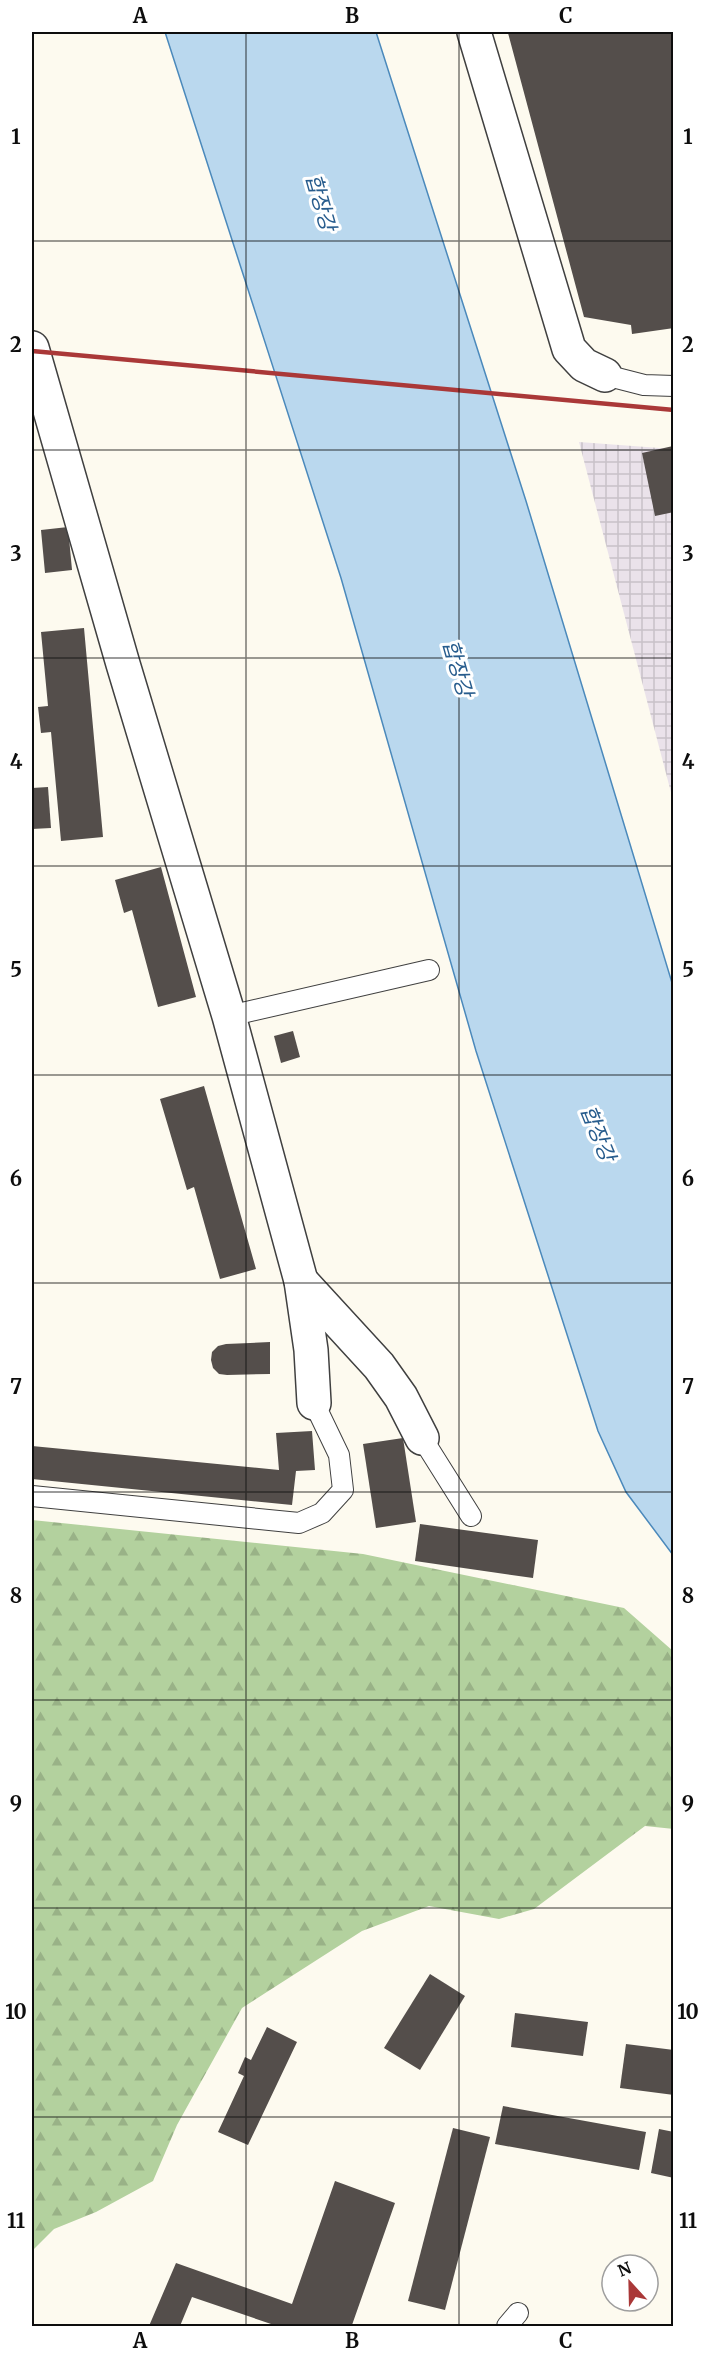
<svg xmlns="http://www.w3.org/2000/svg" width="705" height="2358" font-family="Merriweather,'Noto Sans KR',serif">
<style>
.industrial{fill:url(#industrial-grid)}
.forest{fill:url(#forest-firs)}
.water{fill:#bad8ee;stroke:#4b89bb;stroke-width:1.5}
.building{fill:#544e4b}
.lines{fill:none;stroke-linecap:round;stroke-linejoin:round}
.service-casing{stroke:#404040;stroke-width:22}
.minor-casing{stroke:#404040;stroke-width:36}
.service{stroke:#fff;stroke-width:20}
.minor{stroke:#fff;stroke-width:33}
.rail{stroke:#aa3838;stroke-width:4.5}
.grid{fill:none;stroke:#0d0d0d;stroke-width:1.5;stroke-opacity:0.55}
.labels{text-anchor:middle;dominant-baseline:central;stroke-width:6;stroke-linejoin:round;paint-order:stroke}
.water-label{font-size:21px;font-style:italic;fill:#275c8d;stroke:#fff}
.neatline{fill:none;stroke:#0d0d0d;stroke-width:2}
.grid-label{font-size:20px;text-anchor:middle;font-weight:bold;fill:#0d0d0d}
</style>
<defs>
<pattern id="industrial-grid" width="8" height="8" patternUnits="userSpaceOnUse" patternTransform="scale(1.5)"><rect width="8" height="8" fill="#eae2ea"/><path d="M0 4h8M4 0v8" fill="none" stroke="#c8c1c8"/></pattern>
<pattern id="forest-firs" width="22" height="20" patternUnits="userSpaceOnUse" patternTransform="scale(1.5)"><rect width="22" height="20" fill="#b3d19e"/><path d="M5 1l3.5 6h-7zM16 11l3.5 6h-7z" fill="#99b287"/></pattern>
</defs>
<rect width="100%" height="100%" fill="#fdfaef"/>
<polygon class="industrial" points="579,442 673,449 673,800"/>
<polygon class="forest" points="32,1520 363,1554 624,1608 673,1651 674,1829 645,1826 534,1909 499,1919 429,1906 362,1931 242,2008 177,2125 153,2181 96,2212 54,2229 32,2251"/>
<polygon class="water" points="165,32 376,32 526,501 673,986 673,1555 626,1492 598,1431 476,1051 341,578"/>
<g class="building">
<polygon points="518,32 674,32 674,328 632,334 631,325 584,317 508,33"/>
<polygon points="673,446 674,512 655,516 642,453"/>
<polygon points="68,527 72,570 45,573 41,530"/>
<polygon points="84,628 103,837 61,841 51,732 41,733 38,707 48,706 41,632"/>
<polygon points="48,787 51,828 32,829 32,788"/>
<polygon points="161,867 196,997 158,1007 132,910 124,913 115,880"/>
<polygon points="293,1031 300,1057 281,1063 274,1036"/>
<polygon points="204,1086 256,1269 220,1279 194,1187 187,1190 160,1099"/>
<polygon points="270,1342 270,1374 227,1375 219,1374 213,1368 211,1360 212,1352 218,1346 226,1344"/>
<polygon points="312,1431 315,1470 296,1471 292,1505 32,1479 32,1446 279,1470 276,1433"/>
<polygon points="403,1438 416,1522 376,1528 363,1444"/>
<polygon points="420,1524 538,1540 533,1578 415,1561"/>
<polygon points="430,1974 465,1996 420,2070 384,2048"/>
<polygon points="515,2013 588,2022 583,2056 511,2047"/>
<polygon points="267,2027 297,2042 248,2145 218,2132 244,2076 238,2073 245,2057 251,2060"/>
<polygon points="626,2044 674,2050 674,2095 620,2088"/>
<polygon points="503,2106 646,2132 639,2170 495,2144"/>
<polygon points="453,2128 490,2137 445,2310 408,2301"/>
<polygon points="659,2129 674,2132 674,2178 651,2173"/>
<polygon points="335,2181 395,2203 352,2325 356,2326 277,2326 192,2297 180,2326 149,2326 176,2263 292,2304"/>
</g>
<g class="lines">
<defs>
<g id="service">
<polyline points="605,375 644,385 674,386"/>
<polyline points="229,1016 429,970"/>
<polyline points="422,1438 471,1516"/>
<polyline points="32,1496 299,1523 322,1513 343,1490 339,1455 314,1403"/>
<polyline points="507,2326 518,2313"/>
</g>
<g id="minor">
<polyline points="474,32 569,349 584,365 605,375"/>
<polyline points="32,348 123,664 229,1016 301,1281 311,1350 314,1403"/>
<polyline points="301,1281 379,1366 401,1397 422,1438"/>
</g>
</defs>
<use href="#service" class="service-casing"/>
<use href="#minor" class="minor-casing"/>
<use href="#service" class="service"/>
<use href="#minor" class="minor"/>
<polyline class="rail" points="32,351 674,410"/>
</g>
<path class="grid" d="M246,32V2326M459,32V2326M32,241H674M32,450H674M32,658H674M32,866H674M32,1075H674M32,1283H674M32,1492H674M32,1700H674M32,1908H674M32,2117H674"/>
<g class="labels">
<g class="water-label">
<text transform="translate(321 202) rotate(74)">합장강</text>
<text transform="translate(458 668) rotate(74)">합장강</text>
<text transform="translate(598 1133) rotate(68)">합장강</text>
</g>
</g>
<rect width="705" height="2358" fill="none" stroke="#ffffff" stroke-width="66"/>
<g transform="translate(630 2283) rotate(338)"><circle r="28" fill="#ffffff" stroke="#9e9e9e" stroke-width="1.5"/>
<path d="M0-4.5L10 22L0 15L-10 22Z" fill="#aa3838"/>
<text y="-9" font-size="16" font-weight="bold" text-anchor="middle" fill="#0d0d0d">N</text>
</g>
<rect x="33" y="33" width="639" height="2292" class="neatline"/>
<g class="grid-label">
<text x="140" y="23">A</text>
<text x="352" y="23">B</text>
<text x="566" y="23">C</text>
<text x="16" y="144">1</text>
<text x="688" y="144">1</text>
<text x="16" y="352">2</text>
<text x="688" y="352">2</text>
<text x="16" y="561">3</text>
<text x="688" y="561">3</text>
<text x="16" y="769">4</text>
<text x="688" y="769">4</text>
<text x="16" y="977">5</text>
<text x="688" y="977">5</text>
<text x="16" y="1186">6</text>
<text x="688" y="1186">6</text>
<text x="16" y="1394">7</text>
<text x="688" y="1394">7</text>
<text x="16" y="1603">8</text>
<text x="688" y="1603">8</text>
<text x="16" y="1811">9</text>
<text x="688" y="1811">9</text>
<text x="16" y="2019">10</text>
<text x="688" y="2019">10</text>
<text x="16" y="2228">11</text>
<text x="688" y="2228">11</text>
<text x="140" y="2348">A</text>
<text x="352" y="2348">B</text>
<text x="566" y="2348">C</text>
</g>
</svg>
